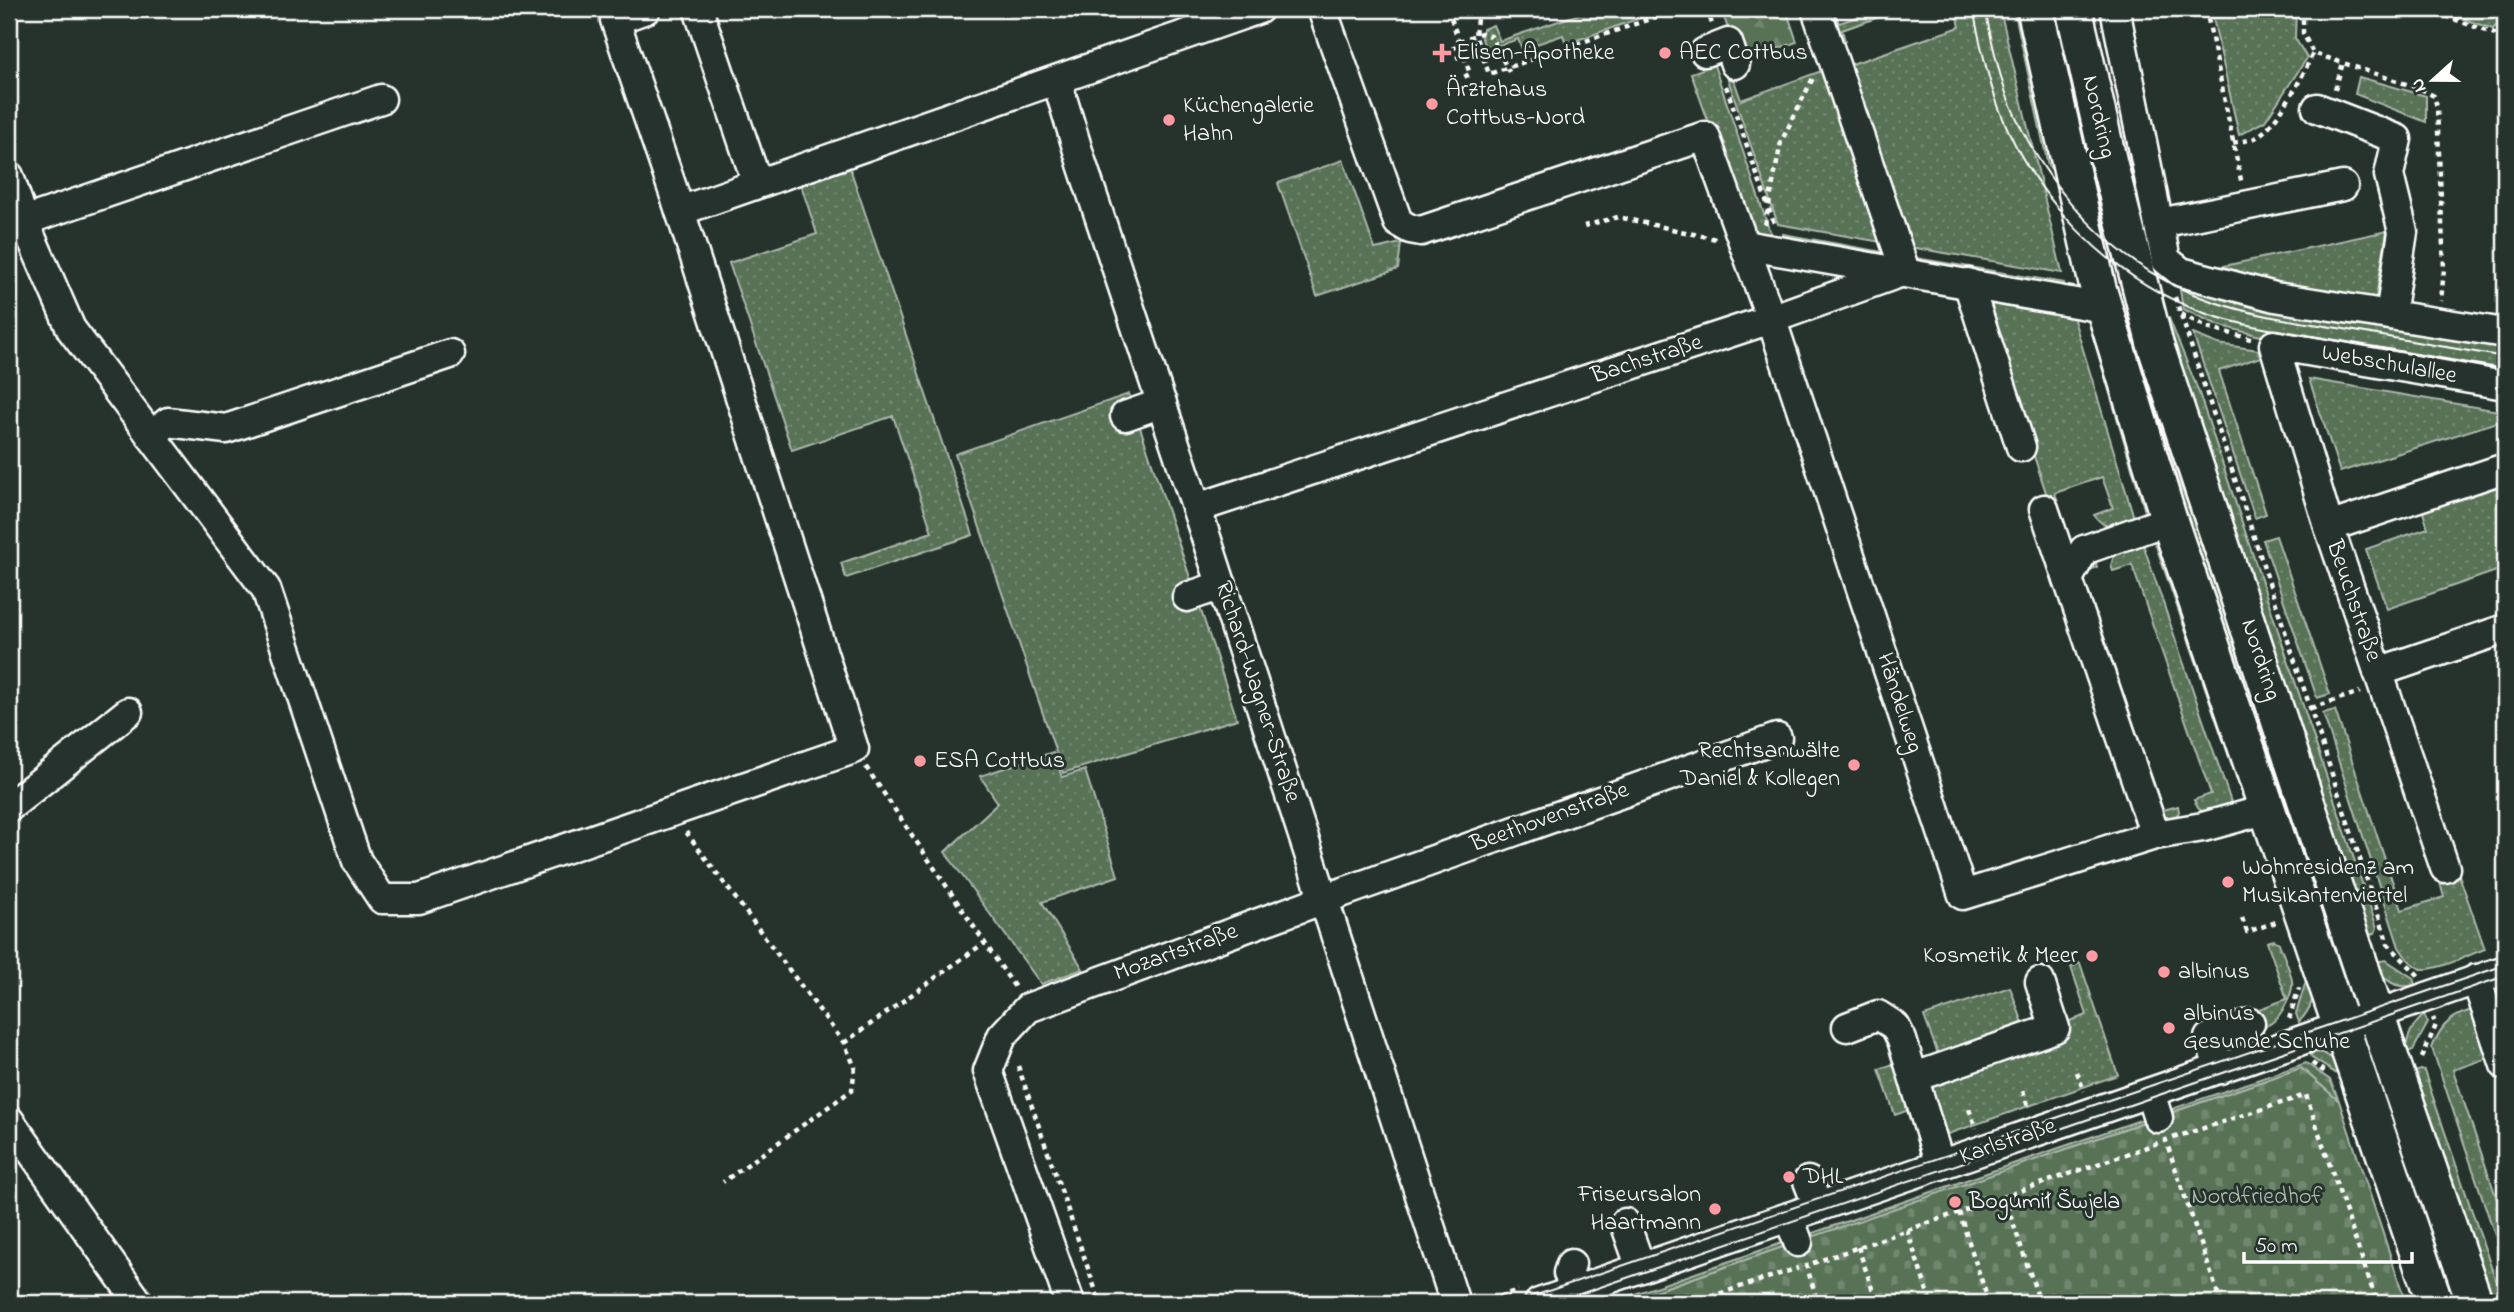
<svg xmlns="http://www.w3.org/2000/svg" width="2514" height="1312" font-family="'Indie Flower',sans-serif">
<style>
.grass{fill:url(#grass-dots);stroke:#acb8ab;stroke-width:2}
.forest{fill:url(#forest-firs);stroke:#acb8ab;stroke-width:2}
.cemetery{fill:url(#cemetery-stones);stroke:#acb8ab;stroke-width:2}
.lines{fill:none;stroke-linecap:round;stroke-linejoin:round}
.minor-casing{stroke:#fff;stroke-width:33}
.major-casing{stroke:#fff;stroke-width:40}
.path{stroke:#fff;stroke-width:4.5;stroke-dasharray:5 5;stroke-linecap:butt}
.minor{stroke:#26332d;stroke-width:28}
.major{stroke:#26332d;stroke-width:35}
.tram{stroke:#fff;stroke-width:2}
.poi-dot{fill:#ff9aa2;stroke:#26332d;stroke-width:2.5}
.labels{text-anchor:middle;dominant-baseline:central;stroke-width:6;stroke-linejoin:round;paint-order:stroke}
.poi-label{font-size:24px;fill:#fff;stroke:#26332d;text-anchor:start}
.street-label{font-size:24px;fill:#fff;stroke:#26332d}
.park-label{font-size:24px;fill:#b4c0b3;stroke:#26332d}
</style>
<defs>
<pattern id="grass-dots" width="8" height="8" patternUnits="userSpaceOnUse" patternTransform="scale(1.75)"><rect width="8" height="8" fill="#587257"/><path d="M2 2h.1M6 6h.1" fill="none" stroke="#718770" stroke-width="1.8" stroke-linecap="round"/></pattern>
<pattern id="forest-firs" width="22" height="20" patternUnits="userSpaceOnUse" patternTransform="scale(1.75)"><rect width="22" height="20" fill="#587257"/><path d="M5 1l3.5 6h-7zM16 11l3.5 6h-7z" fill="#718770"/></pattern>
<pattern id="cemetery-stones" width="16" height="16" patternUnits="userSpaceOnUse" patternTransform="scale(1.75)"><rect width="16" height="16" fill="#587257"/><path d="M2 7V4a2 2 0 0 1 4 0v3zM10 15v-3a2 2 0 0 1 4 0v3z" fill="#718770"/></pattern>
</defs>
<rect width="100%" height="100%" fill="#26332d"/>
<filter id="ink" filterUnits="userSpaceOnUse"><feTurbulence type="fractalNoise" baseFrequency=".0143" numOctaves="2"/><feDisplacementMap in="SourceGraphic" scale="14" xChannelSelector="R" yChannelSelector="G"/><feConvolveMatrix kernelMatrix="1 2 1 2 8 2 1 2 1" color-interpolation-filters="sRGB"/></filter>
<g filter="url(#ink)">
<g class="grass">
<polygon points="1594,9 1650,9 1652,14 1566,44 1563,35 1522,49 1518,39 1486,50 1481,36 1483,29 1493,25 1500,41"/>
<polygon points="1881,9 1902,9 1842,30 1845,41 1840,43 1830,14 1835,12 1839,23"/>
<polygon points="1956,9 2000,9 2062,273 1904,246 1846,66 1960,27"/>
<polygon points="2014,9 2022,9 2060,180 2048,165"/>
<polygon points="2211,9 2296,9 2295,38 2307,58 2265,121 2239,135"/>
<polygon points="2434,9 2494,9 2498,24 2493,29"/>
<polygon points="1722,62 1729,66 1741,100 1827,69 1887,243 1778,224"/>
<polygon points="1714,65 1770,232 1769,240 1750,238 1691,73"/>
<polygon points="2359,77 2426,96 2426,122 2355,94"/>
<polygon points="2073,102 2101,180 2117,243 2094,223"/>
<polygon points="1343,160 1375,249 1401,243 1398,269 1317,296 1278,183"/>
<polygon points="850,168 973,535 846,578 841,563 932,532 893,416 792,450 729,263 817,234 801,185"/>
<polygon points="2387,231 2375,303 2210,269"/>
<polygon points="1783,234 1888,253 1885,262 1782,243"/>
<polygon points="1910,257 2064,283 2066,291 1924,267"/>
<polygon points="2178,277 2505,342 2505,377 2256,335 2218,325 2183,309"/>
<path d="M1981,296L2072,313L2135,521C2117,527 2106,532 2094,515L2113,508L2102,477L2055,493L2072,545L2068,559Z"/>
<polygon points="2169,318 2198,390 2377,928 2375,933 2369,935 2364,932 2163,322"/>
<polygon points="2088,320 2095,327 2153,507 2146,515"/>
<polygon points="2193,334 2218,344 2258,350 2261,357 2219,371 2266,514 2255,518"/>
<polygon points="2129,339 2134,341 2178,481 2204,540 2307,857 2296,829 2264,765"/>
<polygon points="2309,379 2505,412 2505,443 2497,422 2340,472"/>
<polygon points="1129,394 1237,719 1063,773 955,454"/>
<polygon points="2505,473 2505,568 2387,609 2366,549 2428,528 2422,509"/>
<polygon points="2276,536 2330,694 2317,698 2263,540"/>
<polygon points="2154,540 2160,542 2250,795 2245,803"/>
<polygon points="2142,541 2233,808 2206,814 2198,808 2194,800 2211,794 2132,565 2113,571 2111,565 2116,550"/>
<polygon points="2094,556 2097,567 2082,573 2163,810 2178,806 2179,812 2173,820 2165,823 2087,617 2081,572"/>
<path d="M2335,710L2402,910L2444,897L2439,879L2458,872L2485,949C2470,954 2432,974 2419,968C2410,964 2404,955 2399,947L2323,713Z"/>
<polygon points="1053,752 1062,777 1085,770 1118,876 1042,902 1083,969 1041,984 945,852 998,803 980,776"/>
<path d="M2274,940L2279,943C2283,955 2290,968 2292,981C2294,993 2281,1017 2270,1024L2221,1042L2253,1011L2287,999L2267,942Z"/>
<path d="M2386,960L2413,978L2415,985C2396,990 2383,980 2375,962Z"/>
<polygon points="2080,963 2118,1075 1948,1134 1941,1129 1927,1080 2069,1031 2067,1022 2087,1015 2071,967"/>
<path d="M2313,978C2315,997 2312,1008 2299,1022L2296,1014L2306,981Z"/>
<polygon points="2010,987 2026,1032 1941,1062 1924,1016"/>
<path d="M2480,1007L2497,1055L2453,1070L2505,1223V1265L2432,1048C2442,1021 2454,1015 2480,1007Z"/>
<path d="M2424,1015L2428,1023L2413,1050L2405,1053C2407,1036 2412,1026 2424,1015Z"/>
<polygon points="2310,1052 2323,1053 2336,1061 2340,1076 2312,1058"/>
<polygon points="1896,1063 1912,1109 1895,1115 1879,1069"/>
<polygon points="2306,1063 2330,1080 2339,1101 2301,1068 2173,1112 2172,1109"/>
<polygon points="2421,1070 2424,1071 2500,1293 2488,1298 2412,1073"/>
<polygon points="2143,1119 2144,1122 1814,1237 1813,1233"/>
<polygon points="1782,1243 1783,1247 1621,1303 1609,1303"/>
</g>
<polygon class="forest" points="1721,9 1786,9 1797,42 1740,62"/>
<polygon class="cemetery" points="2301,1068 2339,1101 2406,1303 1621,1303"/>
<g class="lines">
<defs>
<g id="minor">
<polyline points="646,9 615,20 680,211 1259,9"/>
<polyline points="698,9 757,183"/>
<polyline points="1322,9 1398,222 1410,229 1421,231 1705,136 1776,333 1963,895 2155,835 2203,827 2268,809"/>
<polyline points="1816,9 1905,271"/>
<polyline points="2115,9 2166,260 2181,272 2275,297 2505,333"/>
<polyline points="1705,52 1728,43 1735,64"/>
<polyline points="1057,81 1082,164 1202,525 1455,1303"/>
<polyline points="381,99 24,221 71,329 266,589 357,861 382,899 419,899 854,749 680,211"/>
<polyline points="2317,108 2397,139 2389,175 2403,232 2390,315"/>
<polyline points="9,176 24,221"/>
<polyline points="2160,223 2343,186"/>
<polyline points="1744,245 2104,308"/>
<polyline points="1968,283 2021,447"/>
<polyline points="1125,416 1162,403"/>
<polyline points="151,436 168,422 226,429 450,354"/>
<polyline points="1197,508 1771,319 1905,271"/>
<polyline points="2044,509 2155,835"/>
<polyline points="2329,527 2505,468"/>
<polyline points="2068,579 2084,550 2169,520"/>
<polyline points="1187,597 1222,585"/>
<polyline points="2378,672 2505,629"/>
<polyline points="9,807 128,712"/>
<polyline points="2445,868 2329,527 2274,345 2505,385"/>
<polyline points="2476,979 2505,1065"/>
<polyline points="1847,1027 1878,1015 1895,1026 1902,1040 1940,1165"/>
<polyline points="2220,1069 2209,1038 2250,1023"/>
<polyline points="1915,1077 2055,1028 2040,982"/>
<polyline points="2150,1093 2158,1118"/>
<polyline points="9,1120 139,1303"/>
<polyline points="1808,1181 1818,1207"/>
<polyline points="1789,1217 1798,1242"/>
<polyline points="1625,1223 1641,1268"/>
<polyline points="1571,1264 1568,1273 1575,1291"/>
<polyline points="1070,1303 988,1071 1002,1036 1028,1008 1324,899 1777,738"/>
<polyline points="1539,1303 2505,970"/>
</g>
<g id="major">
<polyline points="2035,9 2098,288 2169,520 2435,1303"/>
<polyline points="2074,9 2109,163 2155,344 2393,1065 2475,1303"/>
</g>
</defs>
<use href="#minor" class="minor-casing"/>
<use href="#major" class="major-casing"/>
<g class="path">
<polyline points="1448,9 1470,74 1462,78"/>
<polyline points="1707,9 1712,24"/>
<polyline points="2206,9 2242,185"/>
<polyline points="2303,9 2303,33 2313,53 2421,89 2434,96 2437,107 2444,269 2441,301"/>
<polyline points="2426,9 2495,34 2505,51"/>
<polyline points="2499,9 2505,46"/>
<polyline points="1477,19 1475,35 1489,74 1679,9"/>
<polyline points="1459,41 1481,33 1491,36 1509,72"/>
<polyline points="1452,49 1460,45"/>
<polyline points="1456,58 1463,55"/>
<polyline points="1726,86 1775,226"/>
<polyline points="2335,89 2343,63"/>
<path d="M2233,143C2239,141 2249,141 2255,138C2277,126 2303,76 2313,53"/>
<polyline points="1765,225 1781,142 1813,78"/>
<polyline points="1584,226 1618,217 1716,239"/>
<polyline points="2175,297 2388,944 2419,976"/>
<polyline points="2181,314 2207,327 2251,339"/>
<polyline points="2311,708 2360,692"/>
<polyline points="866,767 1016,989"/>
<polyline points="686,832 844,1043 855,1067 852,1090 723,1182"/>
<polyline points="2242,918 2247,932 2276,922"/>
<polyline points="2289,1019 2299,988"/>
<polyline points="844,1043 984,943"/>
<polyline points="2422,1058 2436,1025 2433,1018"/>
<polyline points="2312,1063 2328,1074"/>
<polyline points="1018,1066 1100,1303"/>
<polyline points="2077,1072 2084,1091"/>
<polyline points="2023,1091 2029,1110"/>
<polyline points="1969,1109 1976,1128"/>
<polyline points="2165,1138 2221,1303"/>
<polyline points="2173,1138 2306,1095 2377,1303"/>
<polyline points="2004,1196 2040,1303"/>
<polyline points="1959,1212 1989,1303"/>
<polyline points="1907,1230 1931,1303"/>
<polyline points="1858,1247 1877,1303"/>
<polyline points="1813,1263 2158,1143"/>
<polyline points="1806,1264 1818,1303"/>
<polyline points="1480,1303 1518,1290"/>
<polyline points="1691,1303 1798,1268"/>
</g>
<use href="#minor" class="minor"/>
<use href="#major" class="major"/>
<g class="tram">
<path d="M1973,9C1979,38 1985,68 1995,97C2028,195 2109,279 2207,314C2246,327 2287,332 2327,339C2386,350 2446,360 2505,371"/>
<path d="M1985,9C1991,38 1997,68 2007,96C2044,190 2117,269 2214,302C2256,316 2300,322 2344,329C2397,339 2451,348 2505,357"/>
<polyline points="1513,1303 2505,965"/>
<polyline points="1554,1303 2505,976"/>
</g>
</g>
</g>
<g class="poi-dot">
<path d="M1438.5 42.5h7v7h7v7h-7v7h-7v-7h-7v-7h7z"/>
<circle cx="1665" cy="53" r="7"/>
<circle cx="1432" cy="104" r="7"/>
<circle cx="1169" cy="120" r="7"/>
<circle cx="920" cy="761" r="7"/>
<circle cx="1854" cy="765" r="7"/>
<circle cx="2228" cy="882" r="7"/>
<circle cx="2092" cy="956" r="7"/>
<circle cx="2164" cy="972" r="7"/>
<circle cx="2169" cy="1028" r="7"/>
<circle cx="1789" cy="1177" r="7"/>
<circle cx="1955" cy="1202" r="7"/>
<circle cx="1715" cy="1209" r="7"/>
</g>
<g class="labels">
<g class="poi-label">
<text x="1456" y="53">Elisen-Apotheke</text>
<text x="1679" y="53">AEC Cottbus</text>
<text x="1446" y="90">Ärztehaus<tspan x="1446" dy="28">Cottbus-Nord</tspan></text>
<text x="1183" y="106">Küchengalerie<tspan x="1183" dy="28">Hahn</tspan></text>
<text x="1840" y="751" text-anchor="end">Rechtsanwälte<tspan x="1840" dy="28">Daniel &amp; Kollegen</tspan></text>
<text x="934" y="761">ESA Cottbus</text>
<text x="2242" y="868">Wohnresidenz am<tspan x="2242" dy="28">Musikantenviertel</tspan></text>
<text x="2078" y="956" text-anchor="end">Kosmetik &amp; Meer</text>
<text x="2178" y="972">albinus</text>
<text x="2183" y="1014">albinus<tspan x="2183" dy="28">Gesunde Schuhe</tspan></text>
<text x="1803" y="1177">DHL</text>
<text x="1701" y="1195" text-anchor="end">Friseursalon<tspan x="1701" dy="28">Haartmann</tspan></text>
<text x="1969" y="1202">Bogumił Šwjela</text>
</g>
<g class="street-label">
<text transform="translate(2098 117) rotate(77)">Nordring</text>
<text transform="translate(1647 360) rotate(-18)">Bachstraße</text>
<text transform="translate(2389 365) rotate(10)">Webschulallee</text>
<text transform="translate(2353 601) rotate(71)">Beuchstraße</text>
<text transform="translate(2260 660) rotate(72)">Nordring</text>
<text transform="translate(1257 692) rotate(72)">Richard-Wagner-Straße</text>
<text transform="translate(1899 703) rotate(72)">Händelweg</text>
<text transform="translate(1550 818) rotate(-20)">Beethovenstraße</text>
<text transform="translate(1176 953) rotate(-20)">Mozartstraße</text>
<text transform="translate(2008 1142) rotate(-19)">Karlstraße</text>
</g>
<g class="park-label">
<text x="2257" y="1197">Nordfriedhof</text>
</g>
</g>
<rect width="2514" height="1312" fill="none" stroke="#26332d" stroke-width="35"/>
<rect x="18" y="18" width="2479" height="1277" fill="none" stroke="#fff" stroke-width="2.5" filter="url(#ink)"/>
<g transform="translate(2433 80) rotate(249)" stroke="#26332d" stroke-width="5" paint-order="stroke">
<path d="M0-5L12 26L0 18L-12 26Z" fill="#ffffff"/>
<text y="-10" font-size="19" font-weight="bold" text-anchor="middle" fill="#ffffff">N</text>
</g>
<path d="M2244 1252v10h168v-10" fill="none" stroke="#ffffff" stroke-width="3.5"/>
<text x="2255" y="1252" font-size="21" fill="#ffffff" stroke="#26332d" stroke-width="5" paint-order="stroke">50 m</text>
</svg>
